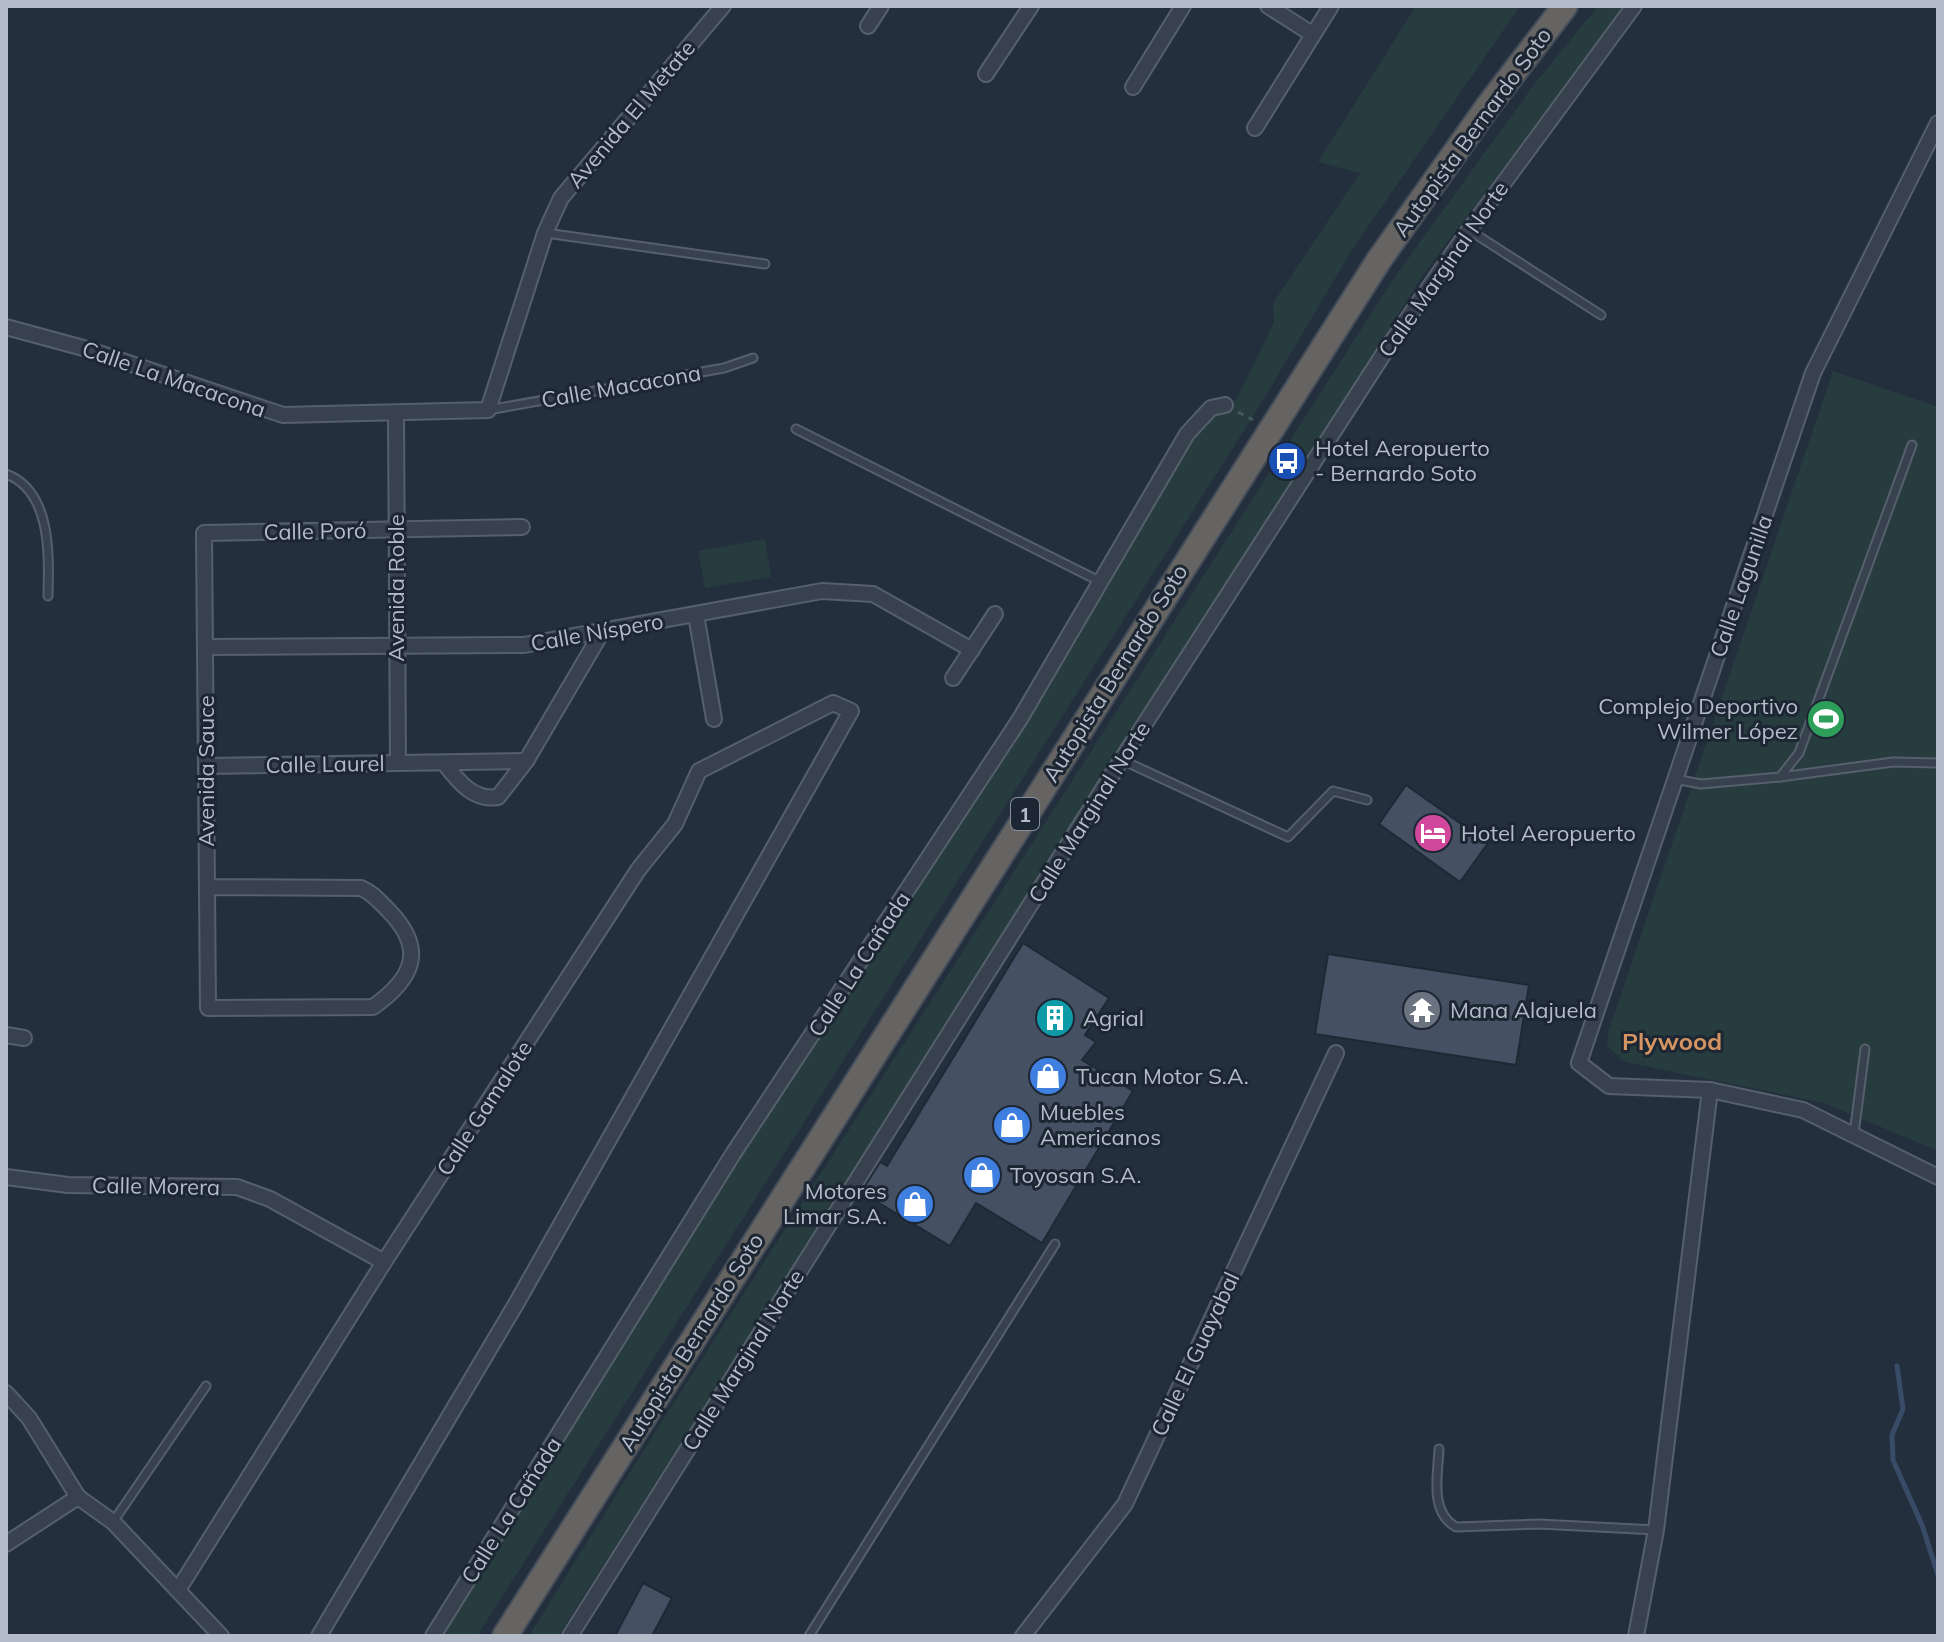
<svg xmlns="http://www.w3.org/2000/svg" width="1944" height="1642" font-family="Mulish,sans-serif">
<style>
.green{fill:#263c3f}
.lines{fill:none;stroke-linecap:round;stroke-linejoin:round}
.stream{stroke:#394c67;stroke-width:5}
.building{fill:#455162;stroke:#1f2835;stroke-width:2}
.service-casing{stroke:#565f6c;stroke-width:11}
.minor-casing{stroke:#565f6c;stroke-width:18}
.trunk-casing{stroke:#434c59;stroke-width:28}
.path{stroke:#44595c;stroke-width:3;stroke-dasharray:6 6;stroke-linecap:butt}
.service{stroke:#38414e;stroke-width:7}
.minor{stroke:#38414e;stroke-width:14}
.trunk{stroke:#656462;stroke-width:24}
.labels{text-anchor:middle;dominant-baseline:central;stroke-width:6;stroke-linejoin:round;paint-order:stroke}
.shield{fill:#1d2633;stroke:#878f9c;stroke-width:2}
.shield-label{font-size:20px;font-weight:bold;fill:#b4bcc9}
.street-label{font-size:22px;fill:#b4bcc9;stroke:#1d2633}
.poi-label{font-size:22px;fill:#b4bcc9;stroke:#1d2633;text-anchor:start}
.neighbourhood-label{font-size:24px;font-weight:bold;fill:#d59563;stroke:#1d2633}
</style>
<rect width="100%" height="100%" fill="#242f3e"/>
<g class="green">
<polygon points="1416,6 1520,6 1352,250 1257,410 477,1636 441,1636 730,1169 988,780 1107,588 1194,432 1213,415 1228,410 1238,396 1274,323 1273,303 1360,173 1318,162"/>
<polygon points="1598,6 1624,6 1425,272 558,1636 529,1636 652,1437 1394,278 1533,86"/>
<polygon points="1833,371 1938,407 1938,1151 1824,1103 1625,1062 1607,1046 1608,1032"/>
<polygon points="765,539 771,577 705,588 698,551"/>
</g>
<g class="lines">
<polyline class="stream" points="1897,1366 1903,1409 1892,1435 1893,1460 1922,1525 1938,1575"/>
</g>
<g class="building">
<polygon points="1406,785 1488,843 1460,882 1379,824"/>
<polygon points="1023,943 1109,998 1085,1035 1096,1042 1082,1060 1133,1091 1042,1243 976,1203 950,1246 861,1192 880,1162 887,1166"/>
<polygon points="1328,954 1529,985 1516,1065 1315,1034"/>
<polygon points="643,1583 672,1598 652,1636 615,1636"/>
</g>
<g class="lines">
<defs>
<g id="service">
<polyline points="1469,230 1601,315"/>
<polyline points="546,233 765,264"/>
<polyline points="488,410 724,368 753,358"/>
<polyline points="796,429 1101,582"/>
<path d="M6,474C52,491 49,556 48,596"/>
<polyline points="1122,760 1288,837 1333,791 1367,800"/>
<polyline points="1780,777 1893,762 1938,763"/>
<polyline points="1675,779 1701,784 1780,777 1799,753 1912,445"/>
<polyline points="1854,1134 1865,1049"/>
<path d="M1439,1449C1438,1475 1429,1512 1456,1527L1539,1524L1656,1530"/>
<polyline points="113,1522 206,1386"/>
<polyline points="809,1636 1055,1244"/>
</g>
<g id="minor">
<polyline points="1268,6 1312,34"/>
<polyline points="868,26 881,6"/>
<polyline points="986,74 1031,6"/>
<polyline points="1133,87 1183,6"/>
<polyline points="1938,123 1813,373 1579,1063 1609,1086 1710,1090 1803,1110 1938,1177"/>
<polyline points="1255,128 1331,6"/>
<polyline points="6,327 87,349 283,415 488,410 545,233 561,198 723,6"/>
<polyline points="396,413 398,763"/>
<polyline points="696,615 714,719"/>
<polyline points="205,647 524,645 822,591 873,594 972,650"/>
<polyline points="953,678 995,614"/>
<path d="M444,763C458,781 473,801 498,797L526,761L602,632"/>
<polyline points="206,766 526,761"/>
<path d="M207,887L361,888C373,893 380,902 389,911C426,949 414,978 373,1007L208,1008L204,533L522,527"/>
<polyline points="6,1035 24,1038"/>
<polyline points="6,1177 68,1185 237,1187 270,1199 384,1262"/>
<polyline points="6,1393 29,1418 78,1497 113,1522 221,1636"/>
<polyline points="6,1544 78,1497"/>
<polyline points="178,1590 384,1262 638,870 675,824 699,771 833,703 851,711 516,1304 319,1636"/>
<polyline points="433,1636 733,1154 1020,719 1187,434 1211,408 1225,405"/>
<polyline points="570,1636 1122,759 1388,347 1469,230 1634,6"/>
<polyline points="1023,1636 1125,1504 1336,1053"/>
<polyline points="1636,1636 1656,1530 1710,1090"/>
</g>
<polyline id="trunk" points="505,1636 1379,260 1489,105 1565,6"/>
</defs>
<use href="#service" class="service-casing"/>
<use href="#minor" class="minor-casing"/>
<use href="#trunk" class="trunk-casing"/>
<polyline class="path" points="1238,412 1253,420"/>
<use href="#service" class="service"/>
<use href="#minor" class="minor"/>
<use href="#trunk" class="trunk"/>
</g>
<defs>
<symbol id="bus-disc" viewBox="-11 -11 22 22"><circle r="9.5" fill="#1a4fb4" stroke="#1d2633"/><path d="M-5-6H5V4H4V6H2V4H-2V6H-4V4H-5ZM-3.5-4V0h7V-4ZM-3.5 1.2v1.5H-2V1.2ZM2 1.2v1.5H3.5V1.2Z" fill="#fff"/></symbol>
<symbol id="stadium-disc" viewBox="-11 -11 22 22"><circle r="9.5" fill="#2e9e5b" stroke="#1d2633"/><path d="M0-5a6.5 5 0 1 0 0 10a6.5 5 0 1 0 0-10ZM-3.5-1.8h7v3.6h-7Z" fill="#fff"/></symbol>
<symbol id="hotel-disc" viewBox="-11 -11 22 22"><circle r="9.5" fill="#d1479c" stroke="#1d2633"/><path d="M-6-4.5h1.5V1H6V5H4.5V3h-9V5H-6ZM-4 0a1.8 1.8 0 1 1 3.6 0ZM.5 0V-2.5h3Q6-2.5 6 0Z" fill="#fff"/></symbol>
<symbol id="temple-disc" viewBox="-11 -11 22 22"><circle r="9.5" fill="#6b7280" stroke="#1d2633"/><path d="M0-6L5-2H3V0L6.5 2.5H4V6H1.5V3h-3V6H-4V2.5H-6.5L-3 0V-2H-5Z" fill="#fff"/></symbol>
<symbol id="building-disc" viewBox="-11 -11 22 22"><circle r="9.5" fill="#0f9aa8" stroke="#1d2633"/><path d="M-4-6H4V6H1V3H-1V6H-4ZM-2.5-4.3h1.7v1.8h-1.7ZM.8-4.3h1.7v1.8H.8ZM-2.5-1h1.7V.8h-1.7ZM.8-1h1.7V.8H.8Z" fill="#fff"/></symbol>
<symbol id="shop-disc" viewBox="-11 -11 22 22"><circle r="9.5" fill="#3f7fe0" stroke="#1d2633"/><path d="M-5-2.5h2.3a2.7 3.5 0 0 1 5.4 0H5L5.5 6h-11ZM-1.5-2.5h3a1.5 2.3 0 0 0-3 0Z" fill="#fff"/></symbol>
</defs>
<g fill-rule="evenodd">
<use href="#bus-disc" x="1265" y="439" width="44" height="44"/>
<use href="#stadium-disc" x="1804" y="697" width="44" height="44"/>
<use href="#hotel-disc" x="1411" y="811" width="44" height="44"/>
<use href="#temple-disc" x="1400" y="988" width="44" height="44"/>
<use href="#building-disc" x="1033" y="996" width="44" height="44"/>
<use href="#shop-disc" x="1026" y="1054" width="44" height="44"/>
<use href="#shop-disc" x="990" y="1103" width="44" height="44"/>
<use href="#shop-disc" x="960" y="1153" width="44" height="44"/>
<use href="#shop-disc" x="893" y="1182" width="44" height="44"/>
</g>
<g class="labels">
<rect class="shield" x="1011" y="798" width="28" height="32" rx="6"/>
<g class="shield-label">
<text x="1025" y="814">1</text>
</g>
<g class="street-label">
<text transform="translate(631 114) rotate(-50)">Avenida El Metate</text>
<text transform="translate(1472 132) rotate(-54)">Autopista Bernardo Soto</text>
<text transform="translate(1443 269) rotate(-55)">Calle Marginal Norte</text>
<text transform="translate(174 379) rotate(19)">Calle La Macacona</text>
<text transform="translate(621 386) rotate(-10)">Calle Macacona</text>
<text transform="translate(315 531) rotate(-1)">Calle Poró</text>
<text transform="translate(1741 586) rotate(-71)">Calle Lagunilla</text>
<text transform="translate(396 588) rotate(-90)">Avenida Roble</text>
<text transform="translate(597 632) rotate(-10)">Calle Níspero</text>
<text transform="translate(1115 673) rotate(-58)">Autopista Bernardo Soto</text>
<text transform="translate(325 764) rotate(-1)">Calle Laurel</text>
<text transform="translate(206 771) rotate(-90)">Avenida Sauce</text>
<text transform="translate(1089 812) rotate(-58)">Calle Marginal Norte</text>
<text transform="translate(859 964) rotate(-57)">Calle La Cañada</text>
<text transform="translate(484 1108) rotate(-57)">Calle Gamalote</text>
<text transform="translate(156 1186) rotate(1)">Calle Morera</text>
<text transform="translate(691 1342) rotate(-58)">Autopista Bernardo Soto</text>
<text transform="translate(1195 1354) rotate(-65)">Calle El Guayabal</text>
<text transform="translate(743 1360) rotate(-58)">Calle Marginal Norte</text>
<text transform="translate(511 1510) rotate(-58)">Calle La Cañada</text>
</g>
<g class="poi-label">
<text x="1315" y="448">Hotel Aeropuerto<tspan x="1315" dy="25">- Bernardo Soto</tspan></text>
<text x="1798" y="706" text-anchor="end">Complejo Deportivo<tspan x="1798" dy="25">Wilmer López</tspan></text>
<text x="1461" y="833">Hotel Aeropuerto</text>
<text x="1450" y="1010">Mana Alajuela</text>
<text x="1083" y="1018">Agrial</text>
<text x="1076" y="1076">Tucan Motor S.A.</text>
<text x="1040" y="1112">Muebles<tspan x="1040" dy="25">Americanos</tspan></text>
<text x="1010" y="1175">Toyosan S.A.</text>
<text x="887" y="1191" text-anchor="end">Motores<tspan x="887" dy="25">Limar S.A.</tspan></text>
</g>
<g class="neighbourhood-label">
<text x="1672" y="1041">Plywood</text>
</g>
</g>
<rect width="1944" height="1642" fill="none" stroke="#b4bcc9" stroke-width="16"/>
</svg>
